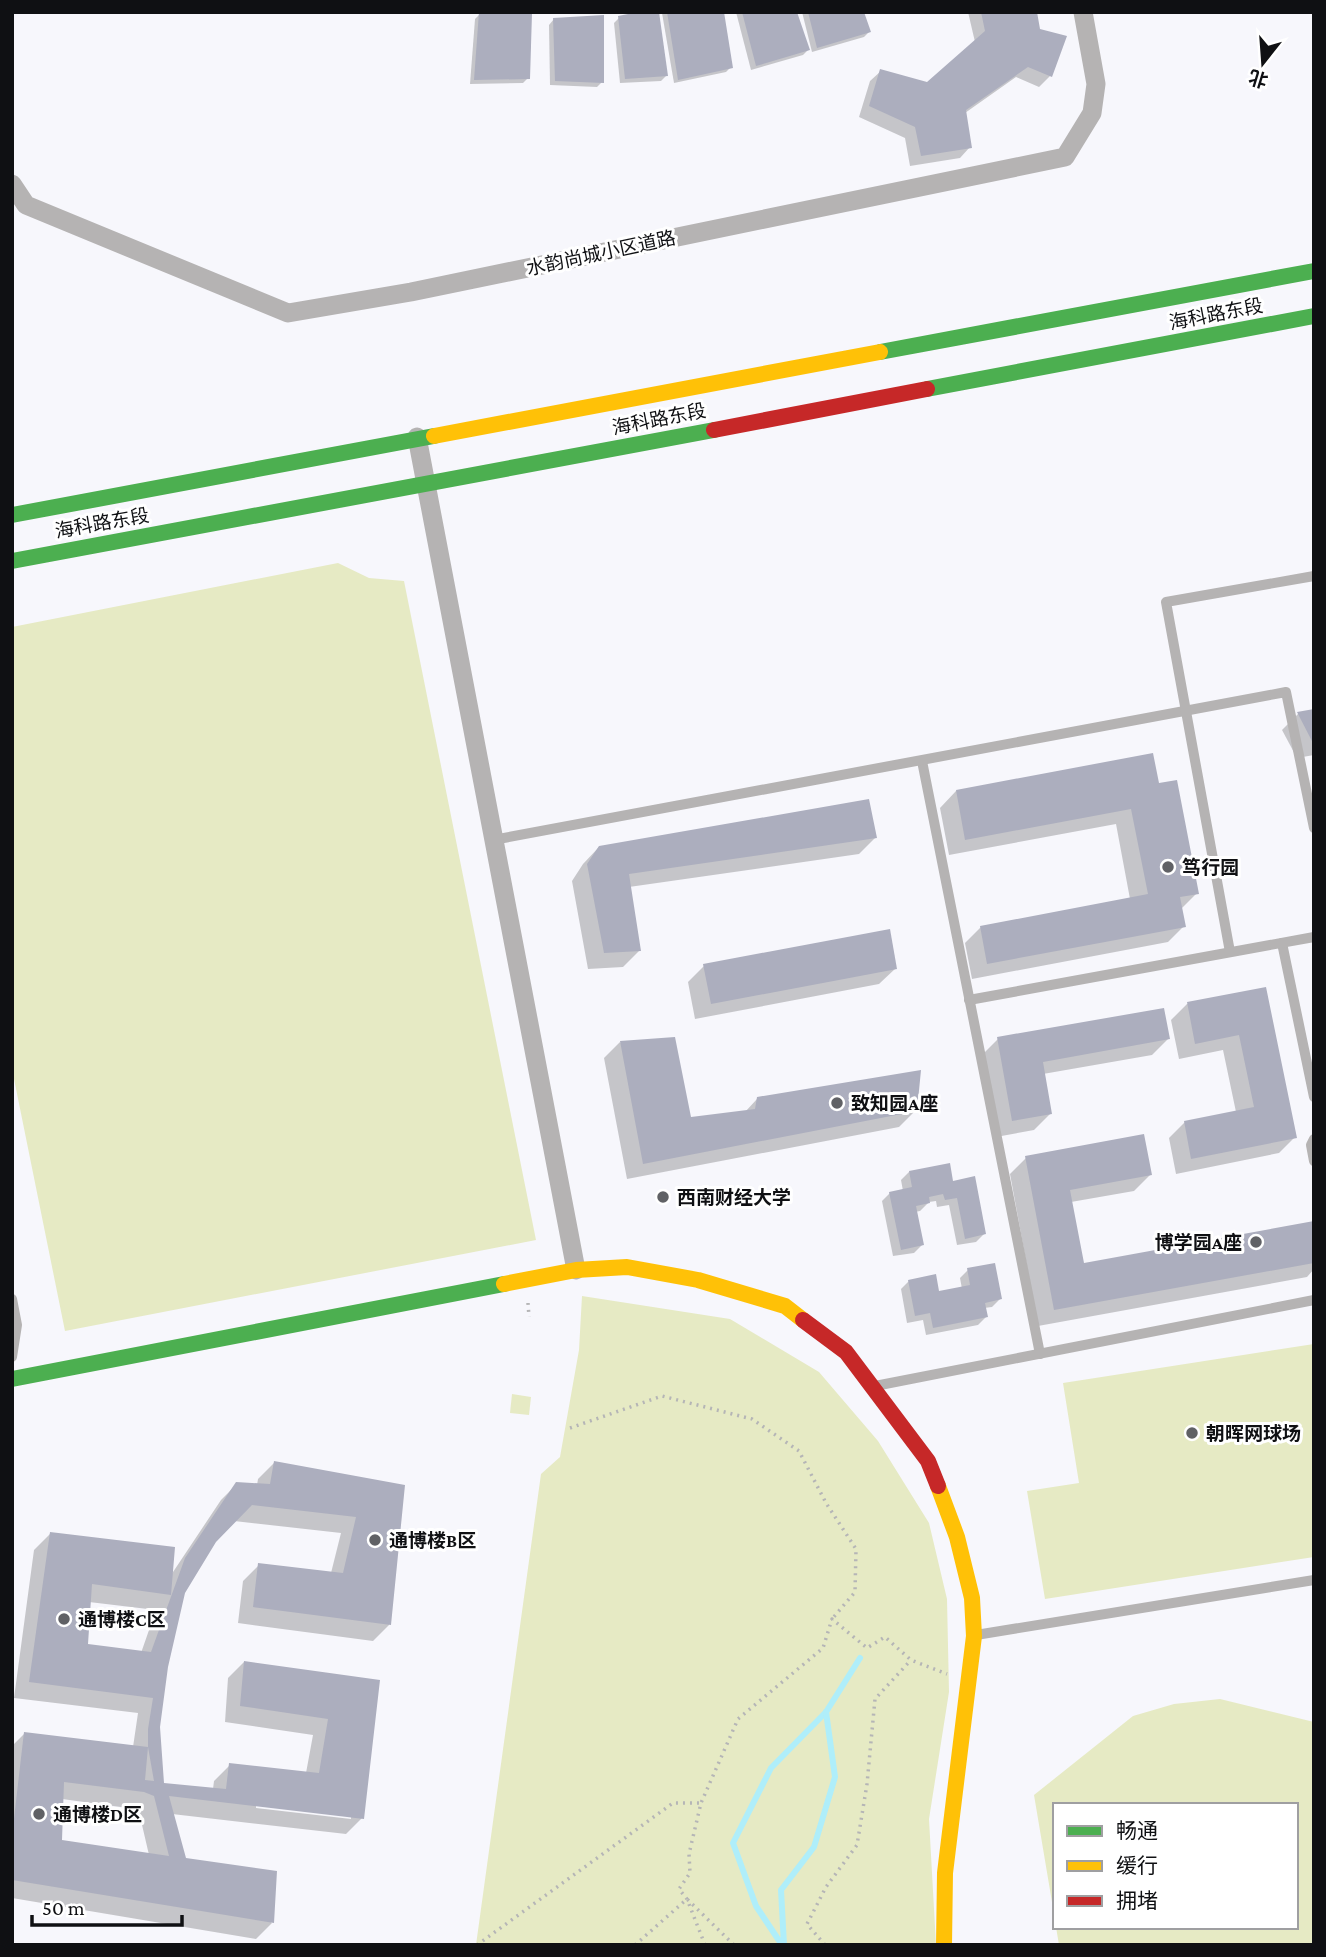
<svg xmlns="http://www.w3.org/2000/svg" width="1326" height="1957" font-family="'Crimson Pro','Noto Sans SC',serif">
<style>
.green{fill:#e6eac4}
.shadow{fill:#0003;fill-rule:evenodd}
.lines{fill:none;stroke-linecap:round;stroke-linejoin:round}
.stream{stroke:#afeefa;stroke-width:6}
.building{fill:#acaebe;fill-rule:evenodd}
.path{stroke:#b5b5b6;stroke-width:3.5;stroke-dasharray:2 5;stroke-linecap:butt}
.lane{stroke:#b5b3b3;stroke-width:10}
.street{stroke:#b5b3b3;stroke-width:19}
.fast{stroke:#4caf50;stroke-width:16}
.slow{stroke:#ffc107;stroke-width:16}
.jam{stroke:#c62828;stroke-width:16}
.poi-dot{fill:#606165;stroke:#fff;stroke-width:2.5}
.labels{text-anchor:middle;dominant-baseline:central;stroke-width:6;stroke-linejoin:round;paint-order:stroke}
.street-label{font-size:19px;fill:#0f1013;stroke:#fff}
.poi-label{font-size:19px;font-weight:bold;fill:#0f1013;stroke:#fff;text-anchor:start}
</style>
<rect width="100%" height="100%" fill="#f7f7fc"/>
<g class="green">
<polygon points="338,563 369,578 404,581 536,1240 65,1331 12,1069 12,627"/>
<polygon points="582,1296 730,1319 819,1372 878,1441 929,1523 947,1599 949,1692 929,1819 936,1945 476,1945 541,1474 560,1457 579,1350"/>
<polygon points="1314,1344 1314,1557 1045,1599 1027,1491 1079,1483 1063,1383"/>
<polygon points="512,1394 531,1397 529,1415 510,1413"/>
<polygon points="1220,1699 1314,1722 1314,1945 1059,1945 1056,1927 1296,1927 1296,1805 1055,1805 1055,1920 1034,1795 1133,1716 1174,1704"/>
</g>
<g class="shadow">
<polygon points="722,12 731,67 726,72 674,83 662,13"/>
<polygon points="736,12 795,12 808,50 803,55 751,70"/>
<polygon points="802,12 862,12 869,32 864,37 812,52"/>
<polygon points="968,12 1035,12 1050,76 1039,87 1016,77 965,113 970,147 960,158 910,166 905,138 859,117 870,81 881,71 928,84 975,42"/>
<polygon points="480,14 528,78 523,83 470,84 475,19"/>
<polygon points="619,18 666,76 661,81 620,83 614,23"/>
<polygon points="554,19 602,82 597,87 550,85 549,25"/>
<polygon points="1314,711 1314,755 1297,758 1282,730 1298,714"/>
<polygon points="1158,785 1197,893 1181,909 1184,926 1168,942 972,979 965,943 981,927 1130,899 1116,824 949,855 940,808 956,791"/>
<polygon points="875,838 859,854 629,887 639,951 623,967 588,969 572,881 583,864 599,847"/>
<polygon points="704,966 896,968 879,984 695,1019 688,982"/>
<polygon points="1265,989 1295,1137 1279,1153 1176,1174 1169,1138 1185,1122 1236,1112 1223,1050 1179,1059 1171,1020 1187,1004"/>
<polygon points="998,1039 1168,1039 1152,1055 1043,1074 1050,1114 1034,1130 996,1137 982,1055"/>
<polygon points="620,1042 690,1119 745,1112 757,1099 916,1110 899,1127 627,1179 604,1058"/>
<polygon points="1026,1158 1150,1175 1134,1191 1071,1202 1082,1265 1314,1223 1314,1269 1307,1277 1038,1326 1010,1174"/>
<polygon points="909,1172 952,1183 984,1234 976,1242 957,1245 949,1205 937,1207 936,1201 929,1202 920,1211 915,1212 922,1245 914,1253 893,1256 882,1201 890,1193 903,1191 901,1180"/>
<polygon points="968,1270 1000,1299 992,1307 984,1308 986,1317 978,1325 926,1335 923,1320 907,1323 901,1289 909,1281 938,1293 962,1289 960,1278"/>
<path d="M274,1463L403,1486L389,1625L373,1641L238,1623L243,1581L259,1565L331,1573L341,1533L234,1521L215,1541L184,1593L166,1667L158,1727L162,1784L213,1789L214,1781L230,1765L306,1773L313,1735L225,1722L228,1678L244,1662L378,1681L362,1818L346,1834L172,1814L185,1859L272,1923L256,1939L12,1898V1746L25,1733L133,1747L138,1713L14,1698L34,1550L50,1534L171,1575L221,1500L237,1484L257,1485L258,1479ZM89,1602L156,1610L141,1653L86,1646ZM62,1799L128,1808L139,1812L149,1855L60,1842ZM256,1804L351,1815V1819L256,1808Z"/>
</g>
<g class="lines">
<g class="stream">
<polyline points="782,1945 756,1906 733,1843 771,1768 826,1712 860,1658"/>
<polyline points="784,1945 781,1890 814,1847 835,1777 826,1712"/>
</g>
</g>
<g class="building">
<polygon points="479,12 532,13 530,79 474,80"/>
<polygon points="638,12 659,12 668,76 625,79 618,16"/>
<polygon points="667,12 724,12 733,68 678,80"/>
<polygon points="742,12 797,12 810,50 756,66"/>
<polygon points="808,12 864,12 871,32 817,48"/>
<polygon points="981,12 1037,12 1040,29 1067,36 1052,77 1028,67 966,110 972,148 921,156 915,127 869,106 880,69 927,82 985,31"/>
<polygon points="604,15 604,83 555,81 553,18"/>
<polygon points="1314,709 1314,745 1297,712"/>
<polygon points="1153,753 1159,783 1177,780 1199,894 1180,897 1186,927 987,964 980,926 1148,894 1131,809 965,840 956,790"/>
<polygon points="869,799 877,838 629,874 641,951 604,953 587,864 599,846"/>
<polygon points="890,929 897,969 711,1004 703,964"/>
<polygon points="1266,987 1297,1138 1191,1159 1184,1121 1254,1107 1239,1035 1195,1044 1187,1002"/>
<polygon points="1164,1008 1170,1039 1043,1062 1052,1114 1012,1121 997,1037"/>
<polygon points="675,1037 691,1117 755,1109 757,1097 921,1070 917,1111 643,1164 620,1041"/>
<polygon points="1144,1134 1152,1175 1070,1190 1084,1263 1314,1221 1314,1263 1054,1310 1025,1156"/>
<polygon points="950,1163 953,1181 975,1176 986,1234 965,1239 957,1198 945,1200 943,1194 929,1197 930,1203 916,1206 924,1245 901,1250 889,1192 912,1187 909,1171"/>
<polygon points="995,1263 1002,1299 985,1303 988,1317 933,1328 930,1313 915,1316 908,1280 936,1274 939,1291 970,1285 967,1268"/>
<path d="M274,1461L405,1485L391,1625L253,1607L258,1563L343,1573L356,1517L252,1505L216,1542L185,1593L168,1667L160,1727L164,1783L226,1789L229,1763L319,1773L328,1719L240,1706L244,1661L380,1680L364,1819L169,1796L186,1858L277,1871L274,1923L12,1880V1836L24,1732L148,1747L145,1780L154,1781L148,1747V1729L153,1698L29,1682L50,1532L175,1547L171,1595L92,1584L88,1644L151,1652L185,1558L236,1482L270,1484ZM64,1782L144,1792L154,1796L169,1856L62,1840Z"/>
</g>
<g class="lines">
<g class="path">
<polyline points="528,1303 529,1317"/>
<polyline points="570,1428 662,1396 752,1419 799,1451 826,1503 856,1549 855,1592 832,1619"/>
<polyline points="477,1945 673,1803 701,1803"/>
<polyline points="635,1945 687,1899 734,1945"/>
<polyline points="705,1945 687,1899 679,1889 690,1873 689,1854 701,1803 738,1719 823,1648 832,1619 867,1648 885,1637 911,1660 947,1674"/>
<polyline points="825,1945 807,1924 826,1887 857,1845 867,1784 875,1699 911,1660"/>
</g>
<g class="lane">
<polyline points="922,761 1040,1354"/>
<polyline points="493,840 1286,692 1314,828"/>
<polyline points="1282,943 1314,1097"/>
<polyline points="1230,952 1166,602 1314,576"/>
<polyline points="969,1000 1314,937"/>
<polyline points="1314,1139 1311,1145 1314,1161"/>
<polyline points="12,1299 17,1325 12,1357"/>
<polyline points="875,1386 1314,1300"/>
<polyline points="976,1635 1314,1580"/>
</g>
<g class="street">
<polyline points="12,184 26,205 288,313 411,292 1065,157 1092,113 1096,84 1083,12"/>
<polyline points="417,437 576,1270"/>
</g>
<g class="fast">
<polyline points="880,352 1314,271"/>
<polyline points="927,389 1314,316"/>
<polyline points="12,515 434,436"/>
<polyline points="12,561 714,430"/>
<polyline points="12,1379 504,1284"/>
</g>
<g class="slow">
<polyline points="434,436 880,352"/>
<polyline points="504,1284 576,1270 627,1267 698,1280 785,1306 803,1320"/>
<polyline points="938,1486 957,1537 972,1598 974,1636 945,1873 944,1945"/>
</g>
<g class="jam">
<polyline points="714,430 927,389"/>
<polyline points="803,1320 846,1352 928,1461 938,1486"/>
</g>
</g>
<g class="poi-dot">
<circle cx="1168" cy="867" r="7"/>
<circle cx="837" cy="1103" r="7"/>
<circle cx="663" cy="1197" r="7"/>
<circle cx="1256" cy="1242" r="7"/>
<circle cx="1192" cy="1433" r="7"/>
<circle cx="375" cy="1540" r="7"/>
<circle cx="64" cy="1619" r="7"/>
<circle cx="39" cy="1814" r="7"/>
</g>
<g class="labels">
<g class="street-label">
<text transform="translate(601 253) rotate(-12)">水韵尚城小区道路</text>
<text transform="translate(1216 314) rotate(-11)">海科路东段</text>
<text transform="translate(659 419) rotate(-11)">海科路东段</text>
<text transform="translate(102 523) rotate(-10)">海科路东段</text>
</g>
<g class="poi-label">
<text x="1182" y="867">笃行园</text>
<text x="851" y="1103">致知园A座</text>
<text x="677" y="1197">西南财经大学</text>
<text x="1242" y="1242" text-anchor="end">博学园A座</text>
<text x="1206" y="1433">朝晖网球场</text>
<text x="389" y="1540">通博楼B区</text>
<text x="78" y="1619">通博楼C区</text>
<text x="53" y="1814">通博楼D区</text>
</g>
</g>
<rect width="1326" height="1957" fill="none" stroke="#0f1013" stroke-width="28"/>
<rect x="1053" y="1803" width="245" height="126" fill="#ffffff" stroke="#9f9fa1" stroke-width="2"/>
<rect x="1067" y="1826" width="35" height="10" fill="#4caf50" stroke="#9f9fa1" stroke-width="2"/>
<text x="1116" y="1838" font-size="21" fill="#0f1013">畅通</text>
<rect x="1067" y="1861" width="35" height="10" fill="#ffc107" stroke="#9f9fa1" stroke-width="2"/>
<text x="1116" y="1873" font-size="21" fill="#0f1013">缓行</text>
<rect x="1067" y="1896" width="35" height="10" fill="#c62828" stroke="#9f9fa1" stroke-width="2"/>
<text x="1116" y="1908" font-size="21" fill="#0f1013">拥堵</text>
<g transform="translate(1263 63) rotate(197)" stroke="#ffffff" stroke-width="5" paint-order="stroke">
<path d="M0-5L12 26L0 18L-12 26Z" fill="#0f1013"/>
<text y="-10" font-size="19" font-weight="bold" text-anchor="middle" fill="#0f1013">北</text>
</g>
<path d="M32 1915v10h150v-10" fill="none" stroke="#0f1013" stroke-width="3.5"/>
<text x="42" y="1915" font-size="21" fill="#0f1013" stroke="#ffffff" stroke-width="5" paint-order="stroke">50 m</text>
</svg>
